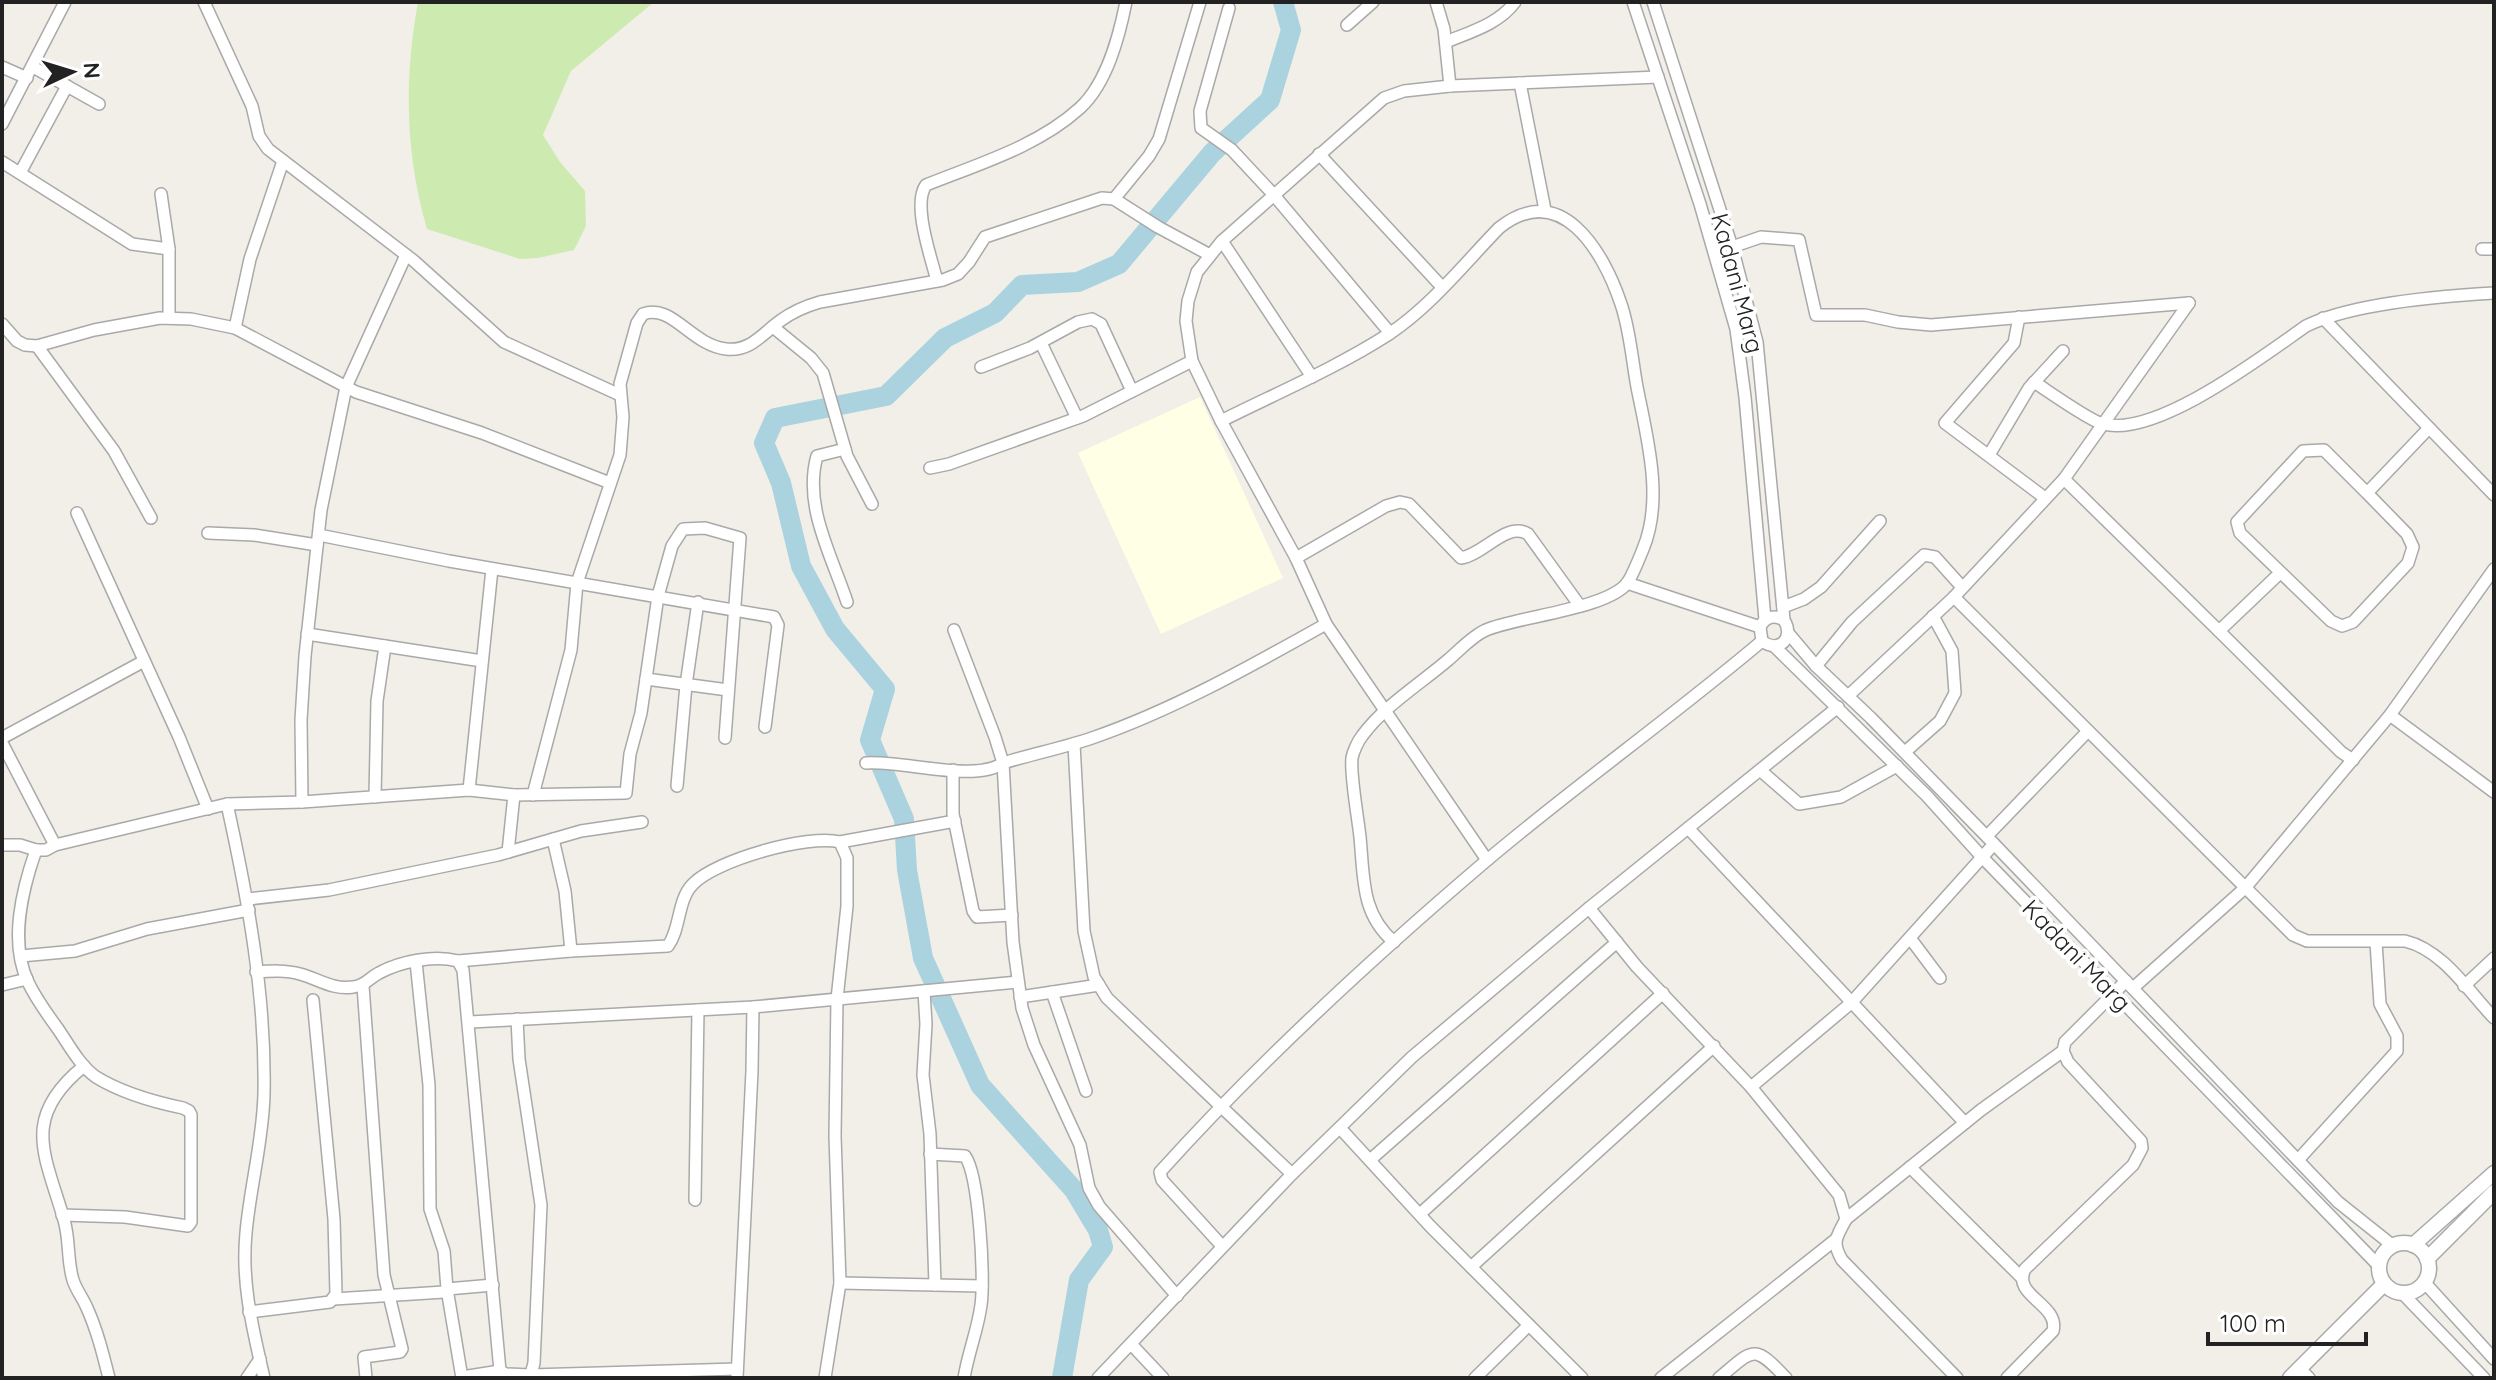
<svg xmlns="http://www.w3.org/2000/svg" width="2496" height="1380" font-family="Quicksand,sans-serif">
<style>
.education{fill:#ffffe5}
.grass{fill:#cdebb0}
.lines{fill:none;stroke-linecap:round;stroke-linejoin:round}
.river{stroke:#aad3df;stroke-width:20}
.minor-casing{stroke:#a9a9a9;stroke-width:14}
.tertiary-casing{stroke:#a9a9a9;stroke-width:17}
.minor{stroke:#fff;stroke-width:11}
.tertiary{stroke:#fff;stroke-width:14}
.labels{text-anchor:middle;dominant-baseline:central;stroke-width:8;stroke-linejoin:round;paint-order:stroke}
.street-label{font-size:24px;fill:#222;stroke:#fff}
</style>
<rect width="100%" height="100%" fill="#f2efe9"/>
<polygon class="education" points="1200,397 1283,578 1161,634 1078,453"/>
<path class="grass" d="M418,2H654L571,71L543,135L560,162L585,191L586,226L574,250L538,258L520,259L427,229C405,154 404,79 418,2Z"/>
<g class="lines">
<polyline class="river" points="1062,1378 1079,1280 1103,1247 1098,1230 1074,1190 980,1085 923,958 907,870 904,819 870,740 885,689 835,629 801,566 781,483 764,443 775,418 886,396 945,338 995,313 1022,285 1078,282 1119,264 1212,153 1270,100 1291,30 1283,2"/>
<defs>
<g id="minor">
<polyline points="204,2 252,106 259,136 268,149 414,261 504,342 620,395"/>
<polyline points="1436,2 1444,29 1450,86"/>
<polyline points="1633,2 1700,204 1736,329 1745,397 1765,619"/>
<path d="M1653,2L1732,247L1757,342L1784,620C1795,638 1779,654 1762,641L1760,627C1765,617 1774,614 1784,620"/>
<polyline points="1229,8 1200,111 1201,128 1232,150 1273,194 1390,333"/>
<polyline points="1347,25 1373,2"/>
<path d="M1446,42C1470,32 1499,24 1515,2"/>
<polyline points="2,67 27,78"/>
<polyline points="33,67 99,104"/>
<polyline points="1520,83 1545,210"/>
<polyline points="2,124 65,2"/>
<polyline points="1319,154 1442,287"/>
<polyline points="2,162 132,244 169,249"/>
<polyline points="20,173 67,86"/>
<polyline points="161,194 169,249 169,318"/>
<polyline points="1114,199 1149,156 1159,139 1200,2"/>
<polyline points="1222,241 1312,377"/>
<polyline points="1732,247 1761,237 1799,240 1816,315 1865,315 1898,322 1931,325 2189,303"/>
<polyline points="2482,249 2494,249"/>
<path d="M937,281C931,257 912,204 926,185C978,164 1037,147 1080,108C1107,83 1119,37 1126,2"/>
<polyline points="2019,317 2014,343 1945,423 2045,498"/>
<polyline points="2323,318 2494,495"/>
<polyline points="2,324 17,341 25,345 37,346 94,330 160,318 191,319 235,328 356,392 482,433 610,483"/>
<polyline points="773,327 811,358 823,373 847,456 872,504"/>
<polyline points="235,328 250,259 283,161"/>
<polyline points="1041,343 1077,418"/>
<polyline points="37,346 114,451 151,518"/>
<polyline points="981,367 1030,348 1078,322 1092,319 1101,324 1132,391"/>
<path d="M2034,382C2048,391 2090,421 2103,424C2156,438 2263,356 2306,326C2353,303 2441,296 2494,293"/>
<path d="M1221,421C1277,393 1336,368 1389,334C1431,306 1464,264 1499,228C1560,179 1603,250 1621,304C1630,330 1632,360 1637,387C1647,438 1664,499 1643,549C1639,559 1634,572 1628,582C1609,609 1519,616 1486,630C1472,636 1460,650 1448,660C1420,684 1384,706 1362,736C1358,741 1353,752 1352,758C1350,775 1358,818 1360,837C1364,878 1361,914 1394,942"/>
<path d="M845,449L817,456C803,506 832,556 847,602"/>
<polyline points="1989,455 2029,388 2063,351"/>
<polyline points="930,468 949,464 1083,416 1192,361"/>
<polyline points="2064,479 2219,631 2280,573"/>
<polyline points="2367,493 2324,450 2303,451 2237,522 2240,533 2331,621 2342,626 2353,622 2408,563 2413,547 2407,534 2367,493 2429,428"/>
<polyline points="77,513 179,737 208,809"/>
<polyline points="208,533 254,535 317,545"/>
<polyline points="319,535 449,561 774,617 778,625 765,727"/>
<path d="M1296,558L1386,506L1400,502L1409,504L1461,558C1483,555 1507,521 1528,534L1580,606"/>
<polyline points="1627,583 1760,627"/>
<path d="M1954,597L2293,935L2307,941H2405C2443,950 2468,991 2494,1018"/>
<polyline points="1783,607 1804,599 1821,587 1880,521"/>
<polyline points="954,630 995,737 1003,763 1013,942 1022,1008 1034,1045 1080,1145 1089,1188 1099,1206 1177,1296"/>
<polyline points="2219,631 2341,752 2353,760"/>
<polyline points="307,634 482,661"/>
<polyline points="1789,634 1816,666 1871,718 1994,844 2338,1202 2392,1245"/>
<polyline points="1775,647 1927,796 1982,857 2378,1265"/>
<polyline points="1816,666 1852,622 1924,555 1935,557 1962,587"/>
<polyline points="646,679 728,690"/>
<polyline points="1848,696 1954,597 2064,479 2189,303"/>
<polyline points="2390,715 2494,792"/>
<polyline points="2,738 144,661"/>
<polyline points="2,743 55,845"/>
<polyline points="1074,744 1084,931 1094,977 1107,998 1292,1174"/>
<polyline points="1905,752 1940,721 1955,693 1952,651 1933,616"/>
<path d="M866,763C902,760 975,783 1003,763C1032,754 1063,748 1092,738C1173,710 1251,666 1326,624"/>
<polyline points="953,770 953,814 973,911 977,917 1012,915"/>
<polyline points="1760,770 1799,804 1841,797 1897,766"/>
<polyline points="677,786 686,685 698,602"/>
<polyline points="469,790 492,569"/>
<path d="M533,795L571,650L577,583L620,455L623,417L620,384L637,323L643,314C672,303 691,345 726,349C750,352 762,334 780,321C792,312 806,306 820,302L943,280L958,274L969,262L985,237L1102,198L1114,199L1158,227L1210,255"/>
<polyline points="375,797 377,701 385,646"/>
<polyline points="302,802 301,720 305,656 321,510 346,387 406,255"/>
<path d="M227,804C248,899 266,996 264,1094C263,1141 250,1187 246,1233C241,1283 253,1330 264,1378"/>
<polyline points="1688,828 1965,1123"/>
<polyline points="1987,836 2088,731"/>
<polyline points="553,839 565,891 571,951"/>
<polyline points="840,842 955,821"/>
<polyline points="2,845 20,845 36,850 46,850 55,845 227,804 302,802 469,790 514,795 626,793 630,754 641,713 658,596 672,546 683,529 705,528 740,538 725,738"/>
<path d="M36,850C22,890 9,942 28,982C36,999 47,1014 58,1029C69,1045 80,1066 96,1077C122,1093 154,1102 183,1108L189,1111L191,1115V1222L188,1226L125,1217L62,1215"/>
<polyline points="508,852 514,795"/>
<polyline points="1487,860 1326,624 1296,558 1221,421 1192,361 1186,321 1188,301 1197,272 1222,241 1384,98 1404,91 1450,86 1658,77"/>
<polyline points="248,899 329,890 498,855 581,831 642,822"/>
<path d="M1589,908L1637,967L1751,1087L1839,1195L1846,1219C1837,1237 1831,1241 1842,1260L1957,1378"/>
<polyline points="1910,938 1940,978"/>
<polyline points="21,956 75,951 147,929 249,910"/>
<path d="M458,961L571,951L668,946C681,928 677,900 693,884C716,860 808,834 840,842L847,858V906L837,999L835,1136L840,1283L825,1378"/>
<path d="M256,972C271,971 286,970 300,974C319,979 332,990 353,987C365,986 369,978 379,973C401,961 434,955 458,961L463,970L500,1371L506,1374L531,1375L737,1369"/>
<polyline points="2,985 27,979"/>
<polyline points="363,986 384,1275 402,1349 400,1352 364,1357 366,1378"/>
<polyline points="2464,986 2494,958"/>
<polyline points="2133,988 2245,888 2390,715 2494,569"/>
<polyline points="924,991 926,1024 923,1075 930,1134 935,1285"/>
<polyline points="1052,992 1086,1091"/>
<polyline points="1020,997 1099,985"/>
<polyline points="517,1019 519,1059 541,1205 534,1363 530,1378"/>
<polyline points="470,1022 753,1007 1018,982"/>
<path d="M84,1066C20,1118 45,1154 64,1220C70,1240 67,1261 73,1280C76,1290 83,1298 87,1308C97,1330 103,1354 109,1378"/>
<polyline points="1751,1087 1851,1003 1994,844"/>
<polyline points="1340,1128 1430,1226 1582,1378"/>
<path d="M930,1154L965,1156C979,1175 985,1278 981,1305C978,1329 968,1353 964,1378"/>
<polyline points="1370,1160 1617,942"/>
<polyline points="2298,1160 2397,1051 2397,1036 2380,1004 2376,942"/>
<polyline points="1910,1167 2021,1277"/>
<polyline points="695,1200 698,1010"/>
<polyline points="1420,1214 1663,993"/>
<polyline points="1846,1219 1981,1110 2063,1051"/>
<path d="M1222,1246L1162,1180L1160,1172C1261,1060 1372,958 1486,861C1576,785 1672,717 1762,641"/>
<polyline points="1471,1267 1714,1046"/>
<polyline points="840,1283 982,1286"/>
<polyline points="2425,1283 2494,1359"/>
<polyline points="2403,1294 2484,1378"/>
<polyline points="334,1299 444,1292 447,1289 444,1251 430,1209 429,1085 416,962"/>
<polyline points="249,1312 330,1302 336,1294 334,1219 313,1000"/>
<polyline points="1131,1344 1163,1378"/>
<polyline points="2300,1369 2309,1378"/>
<polyline points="462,1377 500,1371"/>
<polyline points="247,1378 260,1359"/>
<polyline points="462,1378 447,1289 493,1285"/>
<polyline points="737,1378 752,1071 753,1007"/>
<polyline points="1098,1378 1292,1174 1412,1057 1589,908 1838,707"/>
<polyline points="1475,1378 1529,1325"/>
<polyline points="1661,1378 1835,1240"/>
<path d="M1719,1378C1754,1349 1753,1343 1786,1378"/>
<path d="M2007,1378L2053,1331C2060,1304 2011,1296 2025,1269L2133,1165L2142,1148L2141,1141L2068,1062L2063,1051L2065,1042L2126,981"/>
</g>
<g id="tertiary">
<circle cx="2404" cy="1268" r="25"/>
<polyline points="2413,1245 2494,1173"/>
<polyline points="2427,1259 2494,1192"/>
<polyline points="2290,1378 2384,1284"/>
</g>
</defs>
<use href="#minor" class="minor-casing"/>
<use href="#tertiary" class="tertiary-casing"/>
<use href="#minor" class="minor"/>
<use href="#tertiary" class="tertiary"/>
</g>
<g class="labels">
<g class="street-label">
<text transform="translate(1738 283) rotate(75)">Kadani Marg</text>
<text transform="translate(2077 955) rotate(46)">Kadani Marg</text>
</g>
</g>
<rect width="2496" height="1380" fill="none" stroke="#222222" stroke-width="8"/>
<g transform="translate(72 72) rotate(86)" stroke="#ffffff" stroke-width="6" paint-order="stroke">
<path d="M0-6L14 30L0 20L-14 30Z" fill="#222222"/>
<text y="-12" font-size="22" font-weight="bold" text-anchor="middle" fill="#222222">N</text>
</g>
<path d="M2208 1332v12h158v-12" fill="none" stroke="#222222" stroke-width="4"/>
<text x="2220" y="1332" font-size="24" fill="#222222" stroke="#ffffff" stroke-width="6" paint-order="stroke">100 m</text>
</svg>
